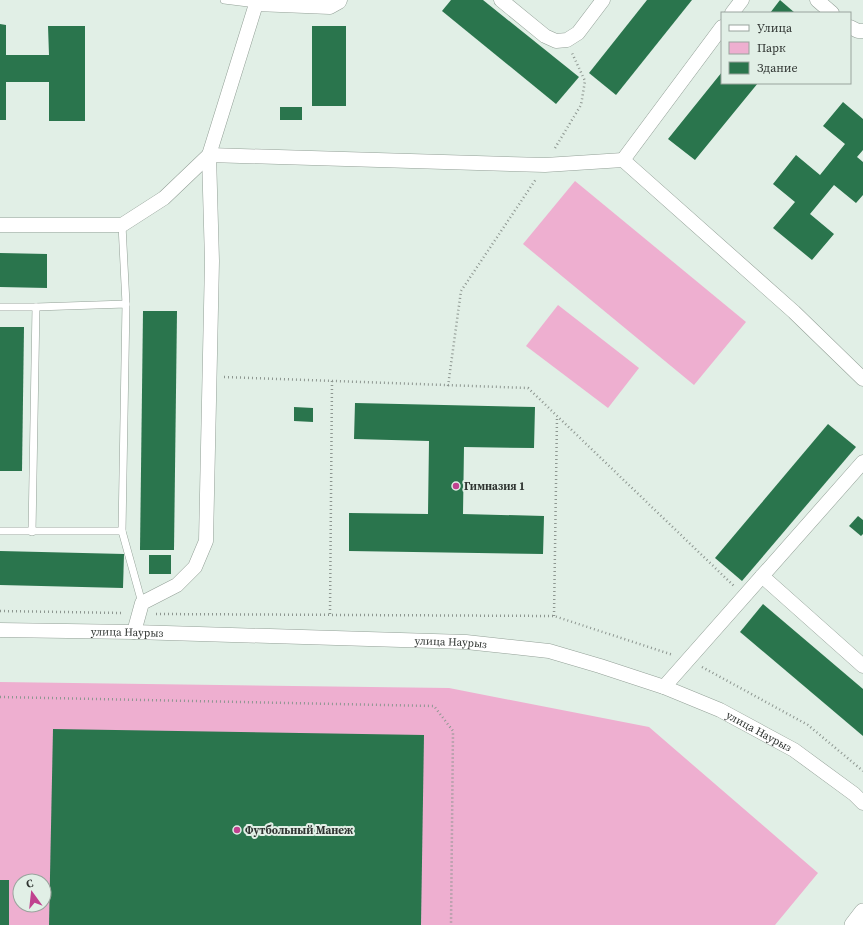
<svg xmlns="http://www.w3.org/2000/svg" width="863" height="925" font-family="'Source Serif 4',serif">
<style>
.green{fill:#eeafd0;fill-rule:evenodd}
.building{fill:#2a754d}
.lines{fill:none;stroke-linecap:round;stroke-linejoin:round}
.service-casing{stroke:#93a097;stroke-width:8}
.minor-casing{stroke:#93a097;stroke-width:15}
.tertiary-casing{stroke:#93a097;stroke-width:18}
.path{stroke:#8d9690;stroke-width:2.5;stroke-dasharray:1 3;stroke-linecap:butt}
.service{stroke:#fff;stroke-width:7}
.minor{stroke:#fff;stroke-width:14}
.tertiary{stroke:#fff;stroke-width:17}
.poi-dot{fill:#c0428f;stroke:#e1efe6;stroke-width:1.5}
.labels{text-anchor:middle;dominant-baseline:central;stroke-width:4;stroke-linejoin:round;paint-order:stroke}
.poi-label{font-size:11px;font-weight:bold;fill:#2e3330;stroke:#e1efe6;text-anchor:start}
.street-label{font-size:11px;fill:#2e3330;stroke:#e1efe6}
</style>
<rect width="100%" height="100%" fill="#e1efe6"/>
<g class="green">
<polygon points="575,181 746,322 694,385 523,244"/>
<polygon points="558,305 639,368 608,408 526,346"/>
<path d="M0,682L449,688L649,727L818,873L775,925H0ZM20,881H44V905H20Z"/>
</g>
<g class="building">
<polygon points="451,0 483,0 579,77 556,104 442,11"/>
<polygon points="647,0 692,0 616,95 589,73"/>
<polygon points="780,0 795,13 770,13"/>
<polygon points="0,24 6,25 6,55 49,55 48,26 85,26 85,121 49,121 49,82 6,82 6,120 0,120"/>
<rect x="312" y="26" width="34" height="80"/>
<polygon points="722,72 722,83 758,83 695,160 668,139"/>
<polygon points="843,102 863,119 863,150 857,157 863,162 863,195 856,203 834,185 810,214 834,234 812,260 773,228 795,202 773,184 796,155 820,175 845,144 823,126"/>
<rect x="280" y="107" width="22" height="13"/>
<polygon points="0,253 47,254 47,288 0,287"/>
<polygon points="143,311 177,311 174,550 140,550"/>
<polygon points="0,327 24,327 22,471 0,471"/>
<polygon points="355,403 535,407 534,448 464,447 463,514 544,516 543,554 349,551 349,513 428,514 429,441 354,439"/>
<polygon points="294,407 313,408 313,422 294,421"/>
<polygon points="828,424 856,447 742,581 715,558"/>
<polygon points="858,516 863,520 863,534 861,536 849,526"/>
<polygon points="0,551 124,554 123,588 0,585"/>
<rect x="149" y="555" width="22" height="19"/>
<polygon points="763,604 863,689 863,736 740,632"/>
<polygon points="53,729 424,735 421,925 49,925"/>
<rect x="0" y="880" width="9" height="45"/>
</g>
<g class="lines">
<defs>
<g id="service">
<polyline points="224,0 256,4"/>
<polyline points="122,225 126,304"/>
<polyline points="0,307 36,307 126,304 122,531 0,531"/>
<polyline points="122,531 142,603"/>
<polyline points="32,532 36,307"/>
</g>
<g id="minor">
<polyline points="501,0 545,36 556,41 567,40 578,33 603,0"/>
<polyline points="817,0 832,13"/>
<polyline points="732,13 742,0"/>
<polyline points="850,27 858,31 863,31"/>
<polyline points="623,160 722,27"/>
<polyline points="0,225 122,225 164,198 209,155 545,165 623,160 794,312 863,379"/>
<polyline points="762,576 863,666"/>
<path id="s1" d="M0,630L134,632L466,642L549,651L600,666L664,687L720,710L794,750L854,794L863,803"/>
<polyline points="134,632 142,603 177,585 195,567 206,541 212,261 209,155 256,4 330,7 339,2 340,0"/>
<polyline points="664,687 863,462"/>
</g>
<polyline id="tertiary" points="853,925 863,912"/>
</defs>
<use href="#service" class="service-casing"/>
<use href="#minor" class="minor-casing"/>
<use href="#tertiary" class="tertiary-casing"/>
<g class="path">
<polyline points="555,148 581,105 585,81 572,53"/>
<polyline points="224,377 528,388 734,586"/>
<polyline points="448,386 461,291 536,179"/>
<polyline points="0,611 123,613"/>
<polyline points="156,614 554,616 673,655"/>
<polyline points="330,614 332,381"/>
<polyline points="554,616 557,417"/>
<polyline points="702,667 808,725 863,771"/>
<polyline points="0,697 434,706 453,731 451,925"/>
</g>
<use href="#service" class="service"/>
<use href="#minor" class="minor"/>
<use href="#tertiary" class="tertiary"/>
</g>
<g class="poi-dot">
<circle cx="456" cy="486" r="4"/>
<circle cx="237" cy="830" r="4"/>
</g>
<g class="labels">
<g class="poi-label">
<text x="464" y="486">Гимназия 1</text>
<text x="245" y="830">Футбольный Манеж</text>
</g>
<g class="street-label">
<text stroke="none"><textPath href="#s1" startOffset="127">улица Наурыз</textPath></text>
<text stroke="none"><textPath href="#s1" startOffset="451">улица Наурыз</textPath></text>
<text stroke="none"><textPath href="#s1" startOffset="775">улица Наурыз</textPath></text>
</g>
</g>
<rect x="721" y="12" width="130" height="72" fill="#e1efe6" stroke="#99a49d"/>
<rect x="729" y="25" width="20" height="6" fill="#ffffff" stroke="#99a49d"/>
<text x="757" y="32" font-size="12" fill="#2e3330">Улица</text>
<rect x="729" y="42" width="20" height="12" fill="#eeafd0" stroke="#99a49d"/>
<text x="757" y="52" font-size="12" fill="#2e3330">Парк</text>
<rect x="729" y="62" width="20" height="12" fill="#2a754d" stroke="#99a49d"/>
<text x="757" y="72" font-size="12" fill="#2e3330">Здание</text>
<g transform="translate(32 893) rotate(345)"><circle r="19" fill="#e1efe6" stroke="#99a49d"/>
<path d="M0-3L7 15L0 10L-7 15Z" fill="#c0428f"/>
<text y="-6" font-size="11" font-weight="bold" text-anchor="middle" fill="#2e3330">С</text>
</g>
</svg>
